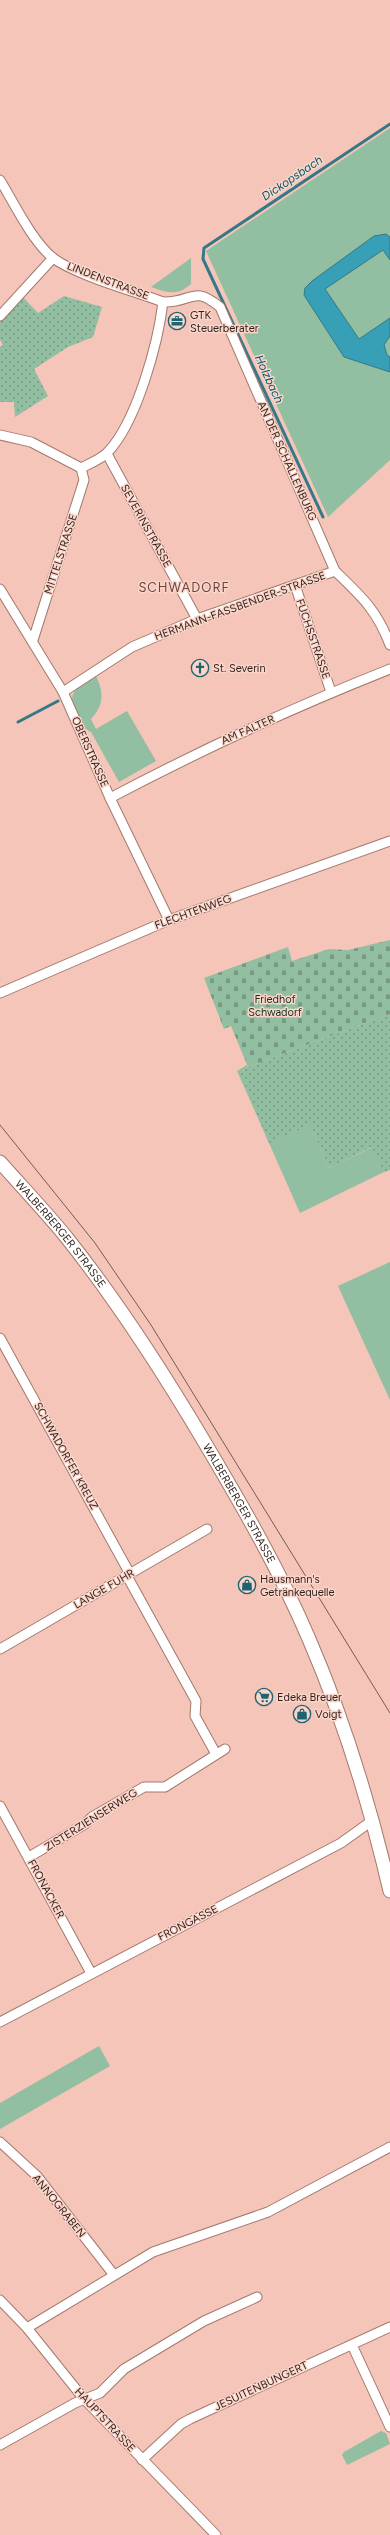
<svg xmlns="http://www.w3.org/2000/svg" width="390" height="2535" font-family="Figtree,sans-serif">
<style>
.green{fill:#92bea1}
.cemetery{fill:url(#cemetery-stones)}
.garden{fill:url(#garden-dots)}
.water{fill:#37a0b7;stroke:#357988}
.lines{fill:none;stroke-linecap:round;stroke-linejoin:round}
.stream{stroke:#357988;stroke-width:3}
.street-casing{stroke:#a4796d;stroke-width:11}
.secondary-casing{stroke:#a4796d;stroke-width:15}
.street{stroke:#fff;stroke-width:9}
.secondary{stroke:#fff;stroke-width:13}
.tram{stroke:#775b53;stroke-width:1}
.labels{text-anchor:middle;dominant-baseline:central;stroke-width:3;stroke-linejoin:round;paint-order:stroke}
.street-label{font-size:11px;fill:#301f1a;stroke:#fbd5ca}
.poi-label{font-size:11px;fill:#301f1a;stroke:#fbd5ca;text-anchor:start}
.park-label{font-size:11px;fill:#12321f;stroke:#fbd5ca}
.water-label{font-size:12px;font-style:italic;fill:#005b6b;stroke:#fbd5ca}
.quarter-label{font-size:13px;letter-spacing:1px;fill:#6d463b;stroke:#fbd5ca}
</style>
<defs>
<pattern id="cemetery-stones" width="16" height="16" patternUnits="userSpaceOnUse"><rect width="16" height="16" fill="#92bea1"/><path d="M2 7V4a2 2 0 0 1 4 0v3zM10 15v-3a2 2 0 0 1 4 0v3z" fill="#789a82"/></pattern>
<pattern id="garden-dots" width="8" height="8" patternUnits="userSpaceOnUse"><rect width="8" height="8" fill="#92bea1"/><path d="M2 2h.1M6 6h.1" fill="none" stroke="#789a82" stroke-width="1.8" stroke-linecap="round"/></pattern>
</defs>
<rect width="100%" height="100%" fill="#f4c5b8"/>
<g class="green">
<polygon points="390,128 390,460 328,517 206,251"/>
<path d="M191,258V284C177,296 168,293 151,287Z"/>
<path d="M96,676C104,692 104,705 91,719L96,729L127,711L156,761L119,782L91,732C80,728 66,701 75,691C80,685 89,680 96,676Z"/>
<polygon points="247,1065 248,1067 240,1073 310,1125 329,1168 373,1147 384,1172 300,1213 237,1071"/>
<polygon points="390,1262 390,1400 338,1286"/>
<polygon points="99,2046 110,2066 0,2129 0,2103"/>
<polygon points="381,2431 386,2433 390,2444 347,2465 342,2455 344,2452"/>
</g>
<polygon class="cemetery" points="390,940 390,1014 248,1067 231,1026 224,1029 204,978 288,947 292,961 329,949 348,950"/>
<g class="garden">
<polygon points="22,296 38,313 64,296 102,307 93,337 68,347 34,369 48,396 15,417 14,402 0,402 0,347 3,345 0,340 0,321"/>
<polygon points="390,1014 390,1170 384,1172 372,1147 329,1168 310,1125 269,1143 240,1073 248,1067"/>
</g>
<polygon class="water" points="386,234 390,237 390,260 383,250 325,289 359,339 390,318 390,336 384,345 387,355 390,357 390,372 344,357 304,295 305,288 312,281 374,236"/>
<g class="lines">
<g class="stream">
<polyline points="323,517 203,259 204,248 390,124"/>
<polyline points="18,722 58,701"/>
</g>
<defs>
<g id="street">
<path d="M0,180C14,203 32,241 53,258C76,275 134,291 163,302C193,303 192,284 220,307L335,571C361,596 377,610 390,645"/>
<polyline points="0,316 53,258"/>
<polyline points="0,435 31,442 81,468"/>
<polyline points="107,454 197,619"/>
<path d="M81,468C89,464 101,459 107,453C137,422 158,343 163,302"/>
<polyline points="295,585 331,692"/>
<polyline points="0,589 63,692 110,798 169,920"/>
<polyline points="33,640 84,480 81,468"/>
<polyline points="63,692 132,647 197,619 335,571"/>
<path d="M110,798C201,750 294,707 390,669"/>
<polyline points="0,993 169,920 390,841"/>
<polyline points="0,1338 130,1574"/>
<polyline points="127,1576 196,1701 195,1716 216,1754"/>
<polyline points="0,1649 207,1529"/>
<polyline points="0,1806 91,1973"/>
<polyline points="29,1857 85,1824 92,1817 144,1787 165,1787 225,1749"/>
<polyline points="0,2022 341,1843 373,1820"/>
<polyline points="0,2142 37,2176 114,2275"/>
<polyline points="0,2300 27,2328 84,2399 216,2535"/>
<polyline points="27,2328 153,2252 268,2212 390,2147"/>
<polyline points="352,2345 390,2427"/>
<polyline points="0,2445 75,2403 100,2393 124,2369 204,2321 257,2297"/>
<polyline points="142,2460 181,2424 190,2419 390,2327"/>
</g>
<g id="secondary">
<path id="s1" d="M0,1162C22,1187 46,1212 67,1238C118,1302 163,1372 205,1443C243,1507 280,1571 309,1639C344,1720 370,1805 390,1891"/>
</g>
</defs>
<use href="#street" class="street-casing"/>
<use href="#secondary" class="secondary-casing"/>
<use href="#street" class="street"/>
<use href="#secondary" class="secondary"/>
<polyline class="tram" points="0,1125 95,1243 151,1325 390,1713"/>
</g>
<defs>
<symbol id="office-ring" viewBox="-11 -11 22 22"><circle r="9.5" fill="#fbd5ca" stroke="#1d6473" stroke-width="1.5"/><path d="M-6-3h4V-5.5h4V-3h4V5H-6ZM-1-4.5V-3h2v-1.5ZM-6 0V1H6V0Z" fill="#1d6473"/></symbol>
<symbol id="church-ring" viewBox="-11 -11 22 22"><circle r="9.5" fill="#fbd5ca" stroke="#1d6473" stroke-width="1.5"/><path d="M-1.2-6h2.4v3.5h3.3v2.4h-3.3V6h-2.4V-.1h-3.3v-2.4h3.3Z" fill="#1d6473"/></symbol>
<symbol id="shop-ring" viewBox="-11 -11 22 22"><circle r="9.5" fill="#fbd5ca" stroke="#1d6473" stroke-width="1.5"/><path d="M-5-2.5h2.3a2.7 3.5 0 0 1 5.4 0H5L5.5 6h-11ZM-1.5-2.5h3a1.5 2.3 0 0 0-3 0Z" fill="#1d6473"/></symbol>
<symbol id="supermarket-ring" viewBox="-11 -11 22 22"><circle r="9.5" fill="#fbd5ca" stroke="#1d6473" stroke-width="1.5"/><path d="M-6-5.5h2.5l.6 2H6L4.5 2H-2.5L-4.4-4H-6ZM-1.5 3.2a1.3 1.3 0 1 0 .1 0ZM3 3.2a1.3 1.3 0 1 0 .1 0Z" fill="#1d6473"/></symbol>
</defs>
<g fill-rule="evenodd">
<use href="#office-ring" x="167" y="311" width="20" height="20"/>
<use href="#church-ring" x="190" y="658" width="20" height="20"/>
<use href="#shop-ring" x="237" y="1575" width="20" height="20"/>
<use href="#supermarket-ring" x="254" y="1687" width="20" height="20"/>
<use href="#shop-ring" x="292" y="1704" width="20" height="20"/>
</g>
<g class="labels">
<g class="street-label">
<text transform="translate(108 281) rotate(21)">LINDENSTRASSE</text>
<text transform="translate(287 461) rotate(66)">AN DER SCHALLENBURG</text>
<text transform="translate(146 526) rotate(61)">SEVERINSTRASSE</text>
<text transform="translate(61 554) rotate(-72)">MITTELSTRASSE</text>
<text transform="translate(240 606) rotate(-20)">HERMANN-FASSBENDER-STRASSE</text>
<text transform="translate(313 639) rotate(71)">FUCHSSTRASSE</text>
<text transform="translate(248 730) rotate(-24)">AM FALTER</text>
<text transform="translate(90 752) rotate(66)">OBERSTRASSE</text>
<text transform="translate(193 912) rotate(-20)">FLECHTENWEG</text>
<text stroke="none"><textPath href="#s1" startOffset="94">WALBERBERGER STRASSE</textPath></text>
<text transform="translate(66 1456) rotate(61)">SCHWADORFER KREUZ</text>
<text stroke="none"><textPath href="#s1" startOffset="418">WALBERBERGER STRASSE</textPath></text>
<text transform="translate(104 1589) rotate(-30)">LANGE FUHR</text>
<text transform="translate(91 1820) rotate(-32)">ZISTERZIENSERWEG</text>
<text transform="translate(46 1889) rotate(62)">FRONACKER</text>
<text transform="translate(188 1923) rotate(-27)">FRONGASSE</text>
<text transform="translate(59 2206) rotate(51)">ANNOGRABEN</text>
<text transform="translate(261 2386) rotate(-25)">JESUITENBUNGERT</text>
<text transform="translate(105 2420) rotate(47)">HAUPTSTRASSE</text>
</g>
<g class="poi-label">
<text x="190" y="315">GTK<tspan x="190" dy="13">Steuerberater</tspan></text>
<text x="213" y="668">St. Severin</text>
<text x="260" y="1579">Hausmann's<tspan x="260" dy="13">Getränkequelle</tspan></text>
<text x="277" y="1697">Edeka Breuer</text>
<text x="315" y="1714">Voigt</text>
</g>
<g class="park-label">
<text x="275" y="999">Friedhof<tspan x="275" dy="13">Schwadorf</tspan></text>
</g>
<g class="water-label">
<text transform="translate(292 178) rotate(-34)">Dickopsbach</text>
<text transform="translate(269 379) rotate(65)">Holzbach</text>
</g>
<g class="quarter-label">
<text x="184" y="587">SCHWADORF</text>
</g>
</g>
</svg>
